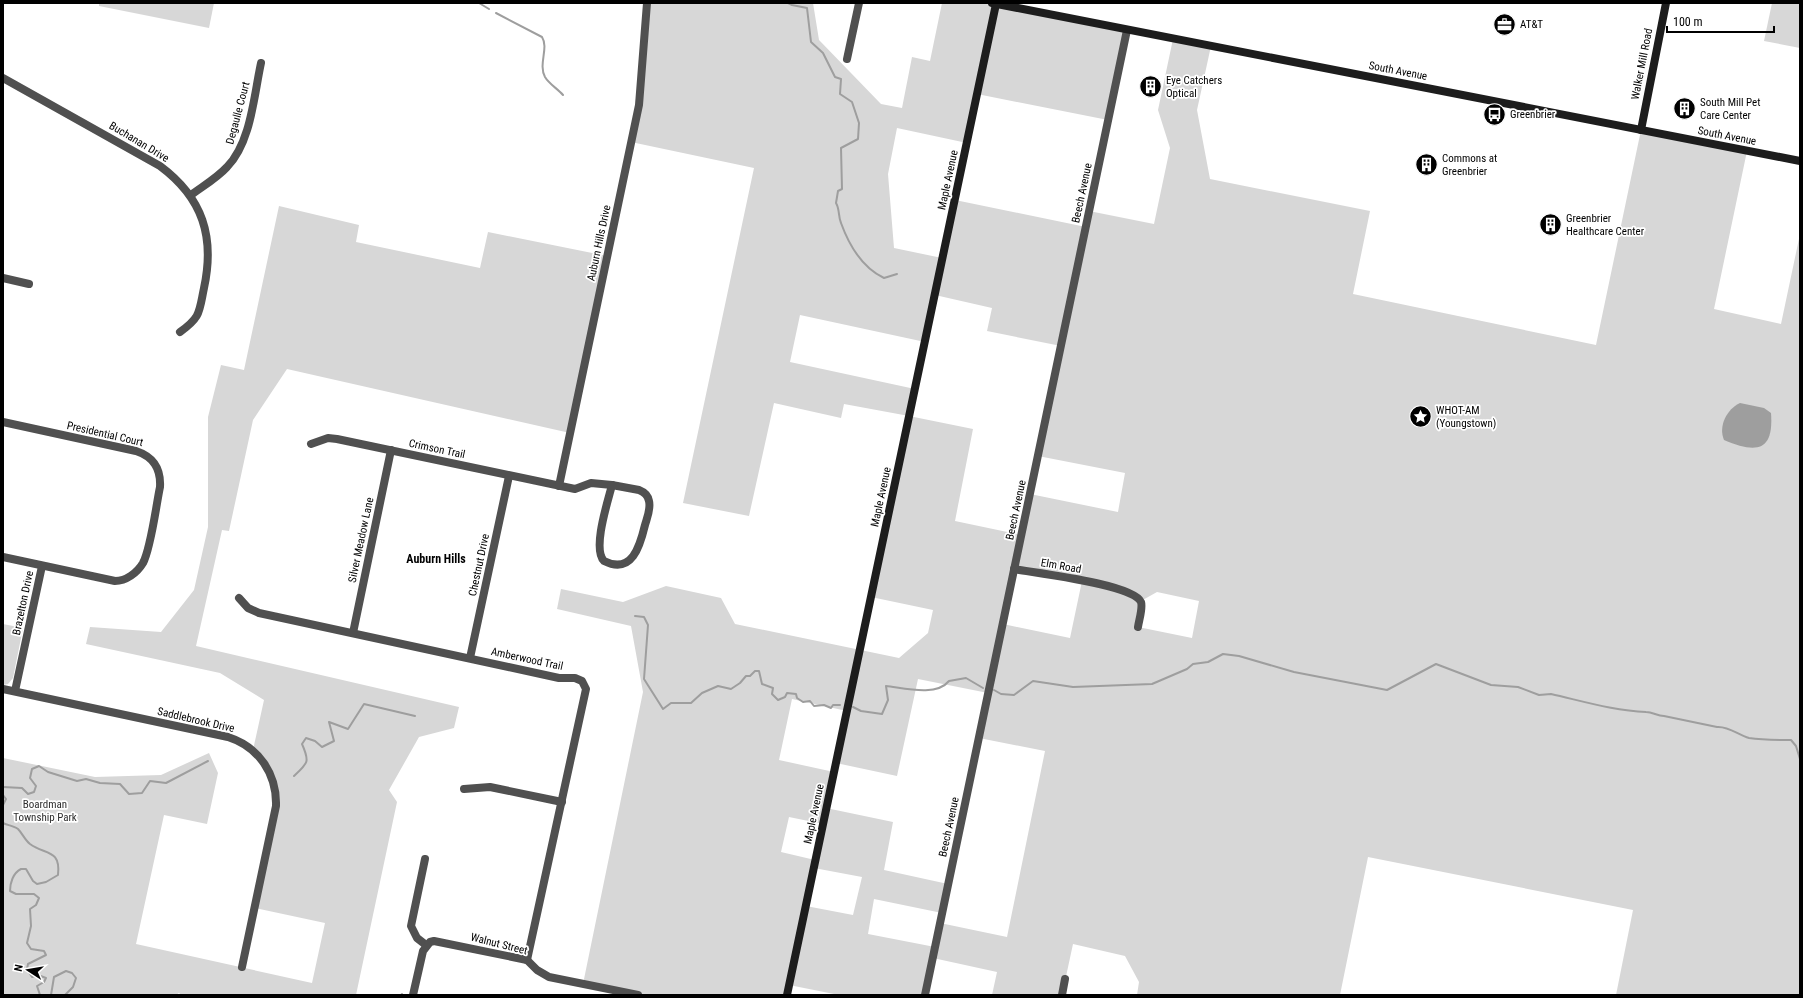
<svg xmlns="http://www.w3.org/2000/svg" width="1803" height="998" font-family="'Roboto Condensed',sans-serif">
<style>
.green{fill:#d7d7d7;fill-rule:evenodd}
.water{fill:#9e9e9e}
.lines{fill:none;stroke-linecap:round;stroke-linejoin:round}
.stream{stroke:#9e9e9e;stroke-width:2}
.street{stroke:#505050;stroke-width:8}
.secondary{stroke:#1d1d1d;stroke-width:8}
.labels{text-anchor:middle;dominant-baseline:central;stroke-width:3.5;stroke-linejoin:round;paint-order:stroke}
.poi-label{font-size:11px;fill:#000;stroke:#fff;text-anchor:start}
.street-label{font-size:11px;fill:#000;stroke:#fff}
.park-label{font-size:11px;fill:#2e2e2e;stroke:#fff}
.neighbourhood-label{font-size:12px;font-weight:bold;fill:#000;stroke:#fff}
</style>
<rect width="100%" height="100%" fill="#fff"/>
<g class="green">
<polygon points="99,3 214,3 209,28 99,6"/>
<path d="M647,3H813L819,40L881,104L902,108L912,57L930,61L942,3H996L1127,30L1108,120L977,94L967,143L897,128L888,174L894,248L942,258L955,200L1086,227L1089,211L1154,224L1170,148L1158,110L1173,39L1211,46L1197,110L1210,179L1370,211L1353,294L1596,345L1641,130L1747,151L1714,309L1781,324L1800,234V995H1616L1633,910L1368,857L1340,995H1137L1139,982L1125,956L1073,944L1062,995H992L997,972L933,958L925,995H839L789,985L787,995H638L583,984L643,692L631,626L557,609L561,589L623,602L666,586L721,598L735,624L899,658L928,633L933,610L871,597L909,416L844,404L841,418L774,403L749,516L683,503L754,168L631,142ZM935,295L992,308L987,331L1061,346L1038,456L1125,473L1118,512L1030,494L1021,535L955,521L973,429L909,416L915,389L790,362L800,315L925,342ZM1015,569L1082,581L1070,638L1003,624ZM1157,592L1199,601L1192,638L1138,627L1141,601ZM918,679L988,693L979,738L1045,751L1007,937L940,923L935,947L868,934L874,899L942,913L948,884L884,870L893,822L826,808L834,772L779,760L792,699L847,711L836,763L897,776ZM789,817L823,824L815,860L781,852ZM814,868L862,877L853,915L806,906Z"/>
<polygon points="1772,3 1800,3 1800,48 1764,41"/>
<polygon points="279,206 359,225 356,242 480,268 488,232 607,256 570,433 287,369 253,420 229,531 222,530 196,646 459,707 454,728 419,737 389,790 397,802 356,995 181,995 179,993 176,995 3,995 3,758 95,777 161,775 209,753 218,773 207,824 164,815 136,944 312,983 325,923 255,908 275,790 253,750 264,700 220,673 86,644 90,627 161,632 194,590 208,527 208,417 221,365 244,370"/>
<polygon points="3,624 23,628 13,678 8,684 3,685"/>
</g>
<path class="water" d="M1740,403L1764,408L1771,413C1774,453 1755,453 1724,440C1718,426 1727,409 1740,403Z"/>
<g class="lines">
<g class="stream">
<polyline points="479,3 489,9"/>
<path d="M788,3L792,5L807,8L811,42L823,53L835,77L841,79L840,94L852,102L859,123L858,139L841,148L842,189L838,191L836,203C840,210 838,216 841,223C849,245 863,268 884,278L897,274"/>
<path d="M496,13L542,37C549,48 538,64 545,77C549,84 558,89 563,95"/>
<polyline points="635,616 644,617 648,625 644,679 663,709 671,703 691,703 702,693 718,686 731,689 740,683 746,676 750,676 755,671 759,671 762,684 773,688 772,694 778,700 785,697 787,693 796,694 797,698 803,702 810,701 814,706 824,705 831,708 833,705 840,705"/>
<path d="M994,690L1001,694L1014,695L1033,681L1073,687L1152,684L1187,669L1193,664L1208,662L1223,654L1239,656L1294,672L1387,690L1436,664L1491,685L1518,687L1539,695L1551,694C1582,701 1615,711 1646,712C1653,712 1657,716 1664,716L1717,727C1729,726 1738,735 1749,738C1763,740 1777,740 1791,740L1796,746L1800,759"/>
<path d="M853,707L861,711L882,714L888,700L886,686C904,688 936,697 949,681L966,678L983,688"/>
<path d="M294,776C308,763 310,762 302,744L306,738L315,741L322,747L334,741L329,722L348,729L364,704L415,716"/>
<polyline points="3,787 22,788 28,794 34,792 36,786 30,778 32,769 39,766 48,772 77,781 86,779 100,783 120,784 129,794 142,793 150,781 166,783 208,761"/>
<polyline points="3,795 6,799 3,805"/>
<path d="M3,823C7,825 14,826 18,829C22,833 25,840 30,844C45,855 61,849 58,875L46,882L37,884L33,881L26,869H21C13,873 10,883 10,891L16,894H34L39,898L36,905L30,909L31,926L27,943L31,949L44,951L46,955L28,964L27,969L32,977L38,975L46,978L44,982L37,986L40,995"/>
<polyline points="51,995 54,977 66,971 72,973 76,978 73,987 65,995"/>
<polyline points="401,995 402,994"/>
</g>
<g class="street">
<polyline points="847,59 859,3"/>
<path d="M3,78L160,166C203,198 215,237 204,288C199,312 201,317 180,332"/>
<path d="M191,195C203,186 217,178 227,167C251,143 254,95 261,63"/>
<polyline points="3,278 29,284"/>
<path d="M3,422L136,451C154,457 161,469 160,487C156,506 151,548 143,563C137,573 126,581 115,581L3,557"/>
<polyline points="311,444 328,438 337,439 575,489 591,483 612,485"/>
<path d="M612,485L639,490C644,492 648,495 649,501C651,509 647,518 645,525C640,546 632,575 604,561C592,549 608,501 612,485Z"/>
<polyline points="559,486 639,105 647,3"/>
<path d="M1014,569C1036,573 1133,584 1141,602C1143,608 1139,620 1138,627"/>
<polyline points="239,598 248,608 259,613 559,678 575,678 582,681 586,689 527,960"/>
<polyline points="353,633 391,450"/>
<polyline points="470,658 509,476"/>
<path d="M3,689L228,737C259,747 277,774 276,806L242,967"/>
<polyline points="15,691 42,566"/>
<polyline points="464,789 490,787 562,802"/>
<polyline points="425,859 411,926 417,938 426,945"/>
<polyline points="413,995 423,951 430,942 434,941 527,960 537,970 549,977 638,995"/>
<polyline points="925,995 1127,30"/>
<polyline points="1062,995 1065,979"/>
</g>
<g class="secondary">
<polyline points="992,3 1800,161"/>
<polyline points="1641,130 1666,3"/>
<polyline points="787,995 996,4"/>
</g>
</g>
<defs>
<symbol id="office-disc" viewBox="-11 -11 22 22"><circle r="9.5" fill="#000" stroke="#fff"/><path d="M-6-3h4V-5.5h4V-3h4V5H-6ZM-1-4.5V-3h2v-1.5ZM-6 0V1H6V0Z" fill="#fff"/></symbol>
<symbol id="building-disc" viewBox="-11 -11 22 22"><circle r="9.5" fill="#000" stroke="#fff"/><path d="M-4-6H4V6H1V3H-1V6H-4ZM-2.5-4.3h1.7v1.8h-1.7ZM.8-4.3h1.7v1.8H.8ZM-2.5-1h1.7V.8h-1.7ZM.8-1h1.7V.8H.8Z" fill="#fff"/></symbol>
<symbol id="bus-disc" viewBox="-11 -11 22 22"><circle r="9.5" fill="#000" stroke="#fff"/><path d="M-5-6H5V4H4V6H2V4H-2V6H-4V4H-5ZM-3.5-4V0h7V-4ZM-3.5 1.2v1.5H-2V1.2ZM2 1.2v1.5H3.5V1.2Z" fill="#fff"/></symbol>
<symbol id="sight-disc" viewBox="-11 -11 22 22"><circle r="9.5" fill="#000" stroke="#fff"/><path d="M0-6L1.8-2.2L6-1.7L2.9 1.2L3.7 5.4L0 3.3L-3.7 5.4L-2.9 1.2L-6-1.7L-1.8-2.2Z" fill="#fff"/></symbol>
</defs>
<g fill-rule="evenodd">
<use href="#office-disc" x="1492" y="12" width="25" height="25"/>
<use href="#building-disc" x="1138" y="74" width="25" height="25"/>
<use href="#building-disc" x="1672" y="96" width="25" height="25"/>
<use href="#bus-disc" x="1482" y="102" width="25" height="25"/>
<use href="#building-disc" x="1414" y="152" width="25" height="25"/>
<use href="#building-disc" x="1538" y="212" width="25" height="25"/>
<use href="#sight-disc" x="1408" y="404" width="25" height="25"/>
</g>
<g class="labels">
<g class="poi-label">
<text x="1520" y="24">AT&amp;T</text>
<text x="1166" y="80">Eye Catchers<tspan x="1166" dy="13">Optical</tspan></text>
<text x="1700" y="102">South Mill Pet<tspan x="1700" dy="13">Care Center</tspan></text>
<text x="1510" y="114">Greenbrier</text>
<text x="1442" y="158">Commons at<tspan x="1442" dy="13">Greenbrier</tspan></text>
<text x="1566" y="218">Greenbrier<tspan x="1566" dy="13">Healthcare Center</tspan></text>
<text x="1436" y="410">WHOT-AM<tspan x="1436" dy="13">(Youngstown)</tspan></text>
</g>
<g class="street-label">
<text transform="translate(1642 64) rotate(-79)">Walker Mill Road</text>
<text transform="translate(1398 71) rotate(11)">South Avenue</text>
<text transform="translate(238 113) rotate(-75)">Degaulle Court</text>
<text transform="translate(1727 136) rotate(11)">South Avenue</text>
<text transform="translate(139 142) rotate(31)">Buchanan Drive</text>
<text transform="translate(948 180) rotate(-78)">Maple Avenue</text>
<text transform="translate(1082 193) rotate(-78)">Beech Avenue</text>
<text transform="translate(599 243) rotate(-78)">Auburn Hills Drive</text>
<text transform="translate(105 434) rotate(13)">Presidential Court</text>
<text transform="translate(437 449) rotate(12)">Crimson Trail</text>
<text transform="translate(881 497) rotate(-78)">Maple Avenue</text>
<text transform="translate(1016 510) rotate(-78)">Beech Avenue</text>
<text transform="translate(361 540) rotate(-78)">Silver Meadow Lane</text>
<text transform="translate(479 565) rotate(-78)">Chestnut Drive</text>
<text transform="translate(1061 566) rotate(10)">Elm Road</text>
<text transform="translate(23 603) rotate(-78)">Brazelton Drive</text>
<text transform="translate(527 659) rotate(12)">Amberwood Trail</text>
<text transform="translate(196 720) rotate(13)">Saddlebrook Drive</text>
<text transform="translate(814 814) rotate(-78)">Maple Avenue</text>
<text transform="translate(949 827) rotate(-78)">Beech Avenue</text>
<text transform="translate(499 944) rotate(14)">Walnut Street</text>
</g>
<g class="park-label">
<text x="45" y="804">Boardman<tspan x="45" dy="13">Township Park</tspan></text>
</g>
<g class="neighbourhood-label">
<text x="436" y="559">Auburn Hills</text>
</g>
</g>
<rect width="1803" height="998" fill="none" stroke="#000000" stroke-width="8"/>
<g transform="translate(28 970) rotate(282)" stroke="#ffffff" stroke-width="3" paint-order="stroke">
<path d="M0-3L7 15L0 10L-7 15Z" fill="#000000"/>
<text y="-6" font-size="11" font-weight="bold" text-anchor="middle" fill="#000000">N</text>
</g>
<path d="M1667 26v6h107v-6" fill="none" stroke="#000000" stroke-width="2"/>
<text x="1673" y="26" font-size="12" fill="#000000" stroke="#ffffff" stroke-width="3" paint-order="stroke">100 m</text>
</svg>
